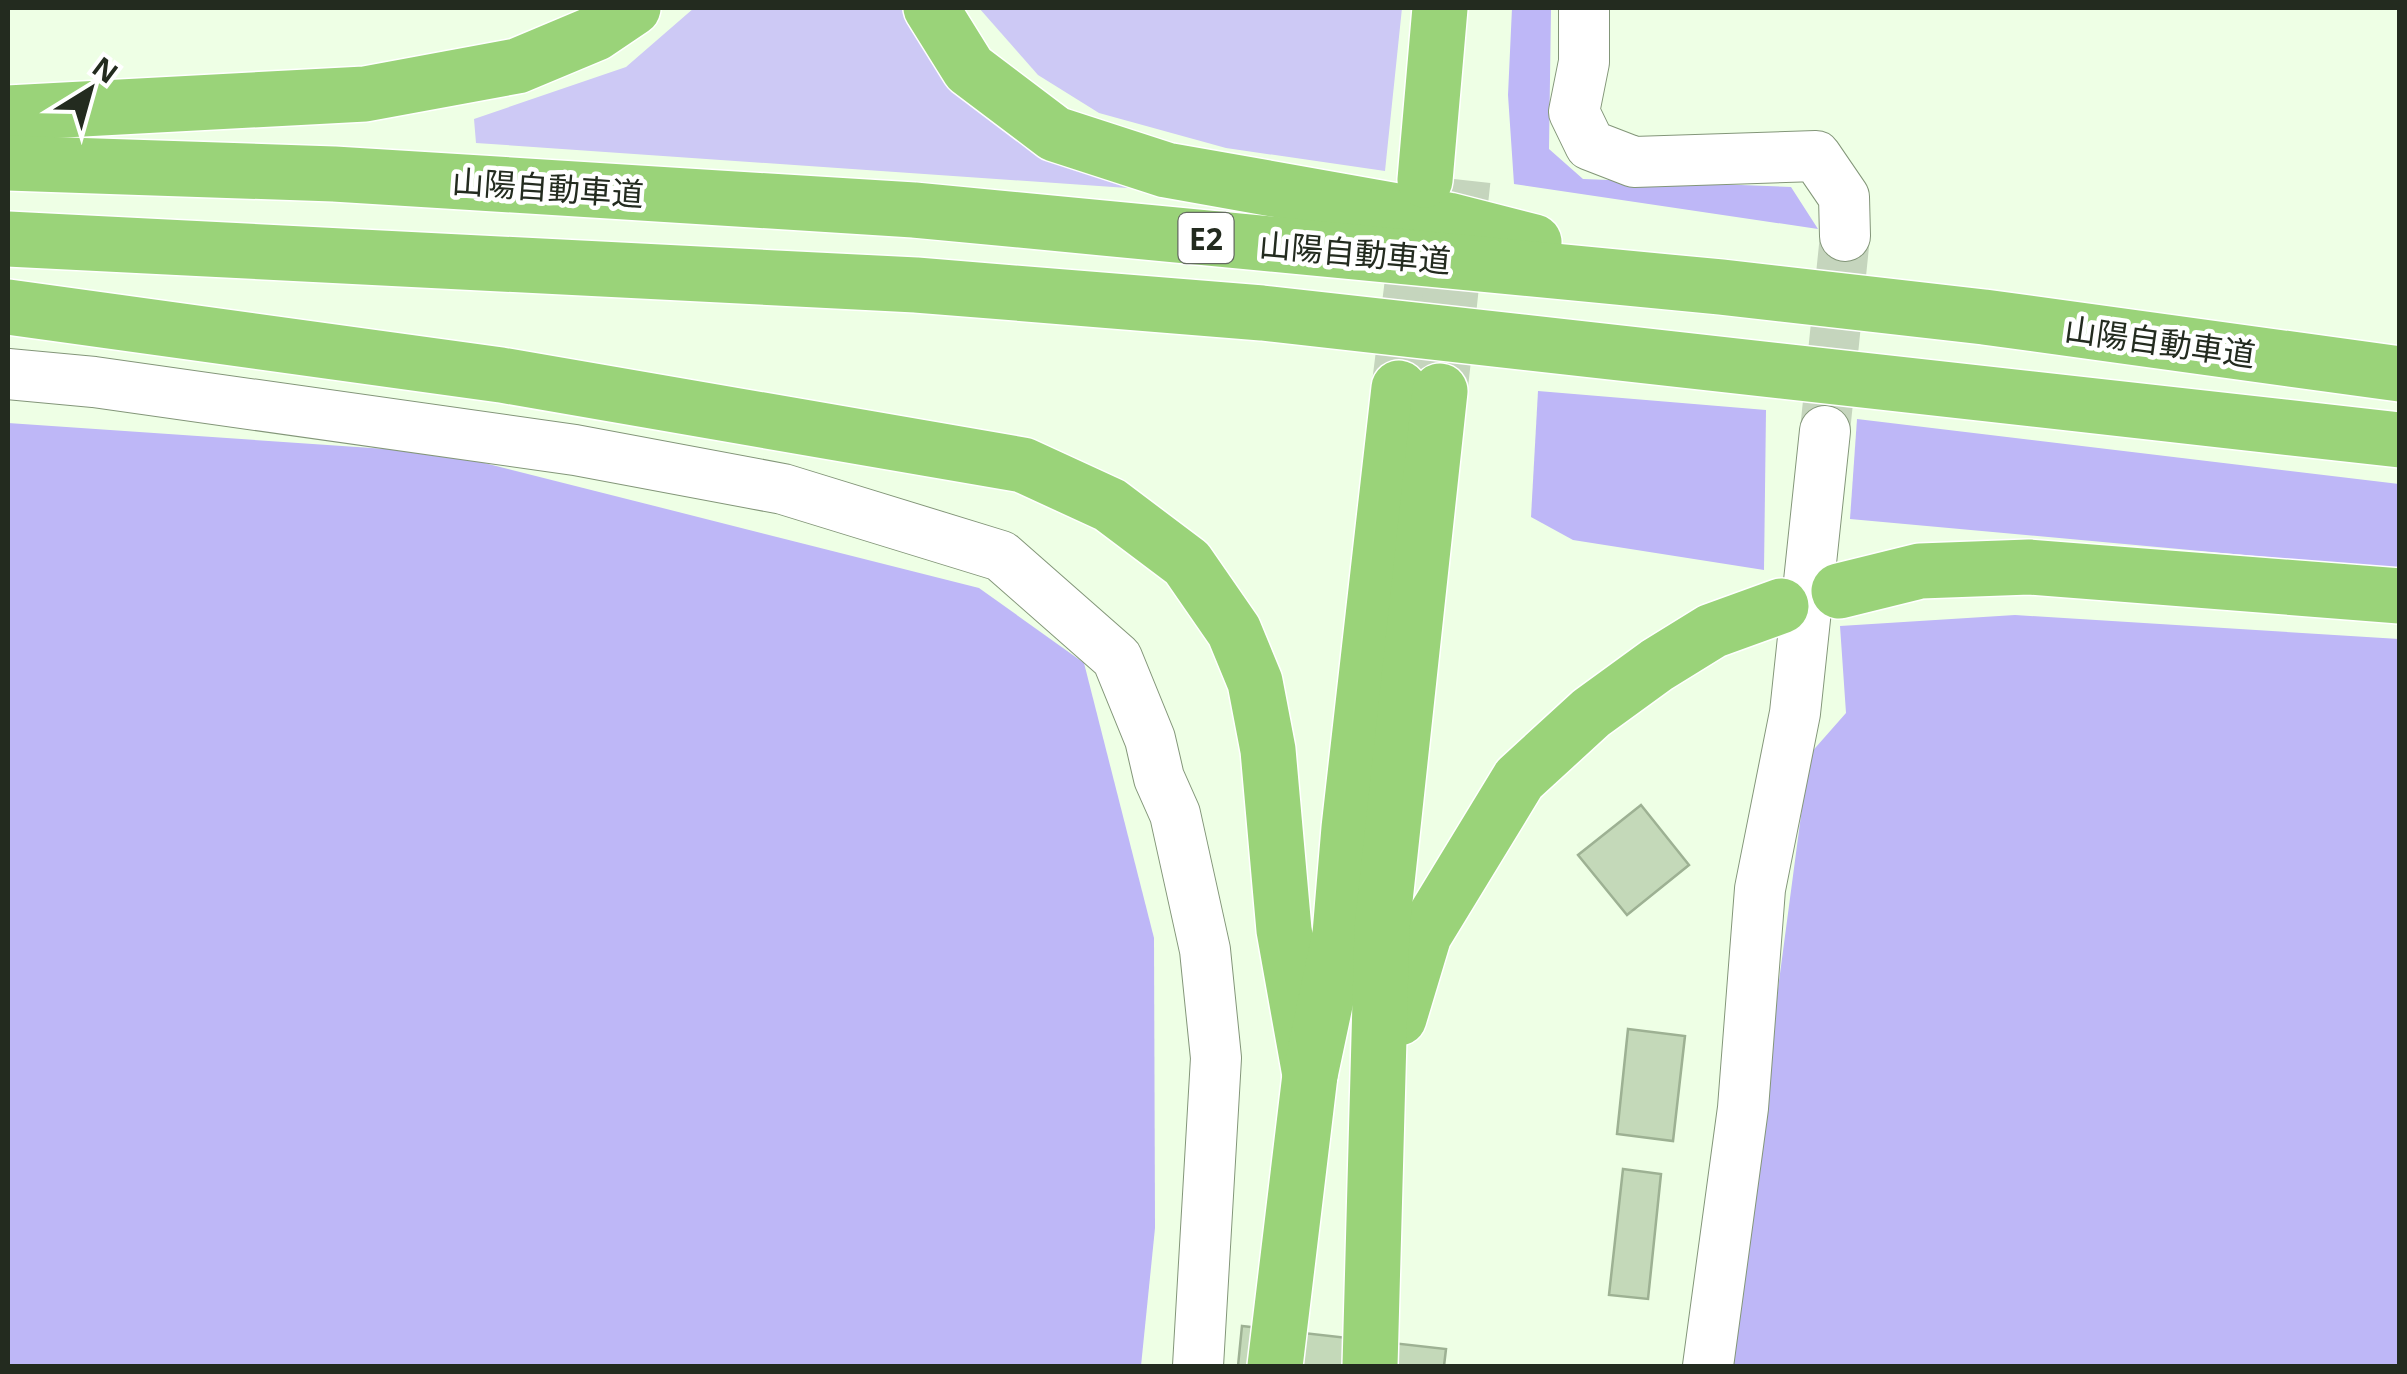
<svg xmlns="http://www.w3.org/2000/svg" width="2407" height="1374" font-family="'Open Sans','Noto Sans JP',sans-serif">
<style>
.green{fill:#cdc9f5}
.forest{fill:#beb7f7}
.building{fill:#c4d9b9;stroke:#9db193;stroke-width:2.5}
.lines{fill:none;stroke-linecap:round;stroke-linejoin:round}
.minor-tunnel{stroke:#c5d5bd;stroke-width:50;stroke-dasharray:50 25;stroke-linecap:butt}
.highway-tunnel{stroke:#c5d5bd;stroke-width:55;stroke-dasharray:55 28;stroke-linecap:butt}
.minor-casing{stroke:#839679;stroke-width:52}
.highway-casing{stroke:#fff;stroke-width:58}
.minor{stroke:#fff;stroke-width:50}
.highway{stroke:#9ad379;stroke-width:55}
.labels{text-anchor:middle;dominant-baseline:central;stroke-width:9;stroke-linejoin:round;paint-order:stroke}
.shield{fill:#fff;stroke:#656b62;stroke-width:2.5}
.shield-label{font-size:30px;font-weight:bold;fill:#232b1f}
.street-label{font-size:32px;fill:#232b1f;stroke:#fff}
</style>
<rect width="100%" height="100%" fill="#eeffe5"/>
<g class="green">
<polygon points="694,8 903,8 906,15 1142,189 476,143 474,119 626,67"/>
<polygon points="979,8 1402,8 1385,171 1226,148 1099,113 1038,75"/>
</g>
<g class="forest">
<polygon points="1512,8 1551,8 1549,149 1583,179 1791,187 1818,229 1514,184 1508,95"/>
<polygon points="1538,391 1766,410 1764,570 1573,540 1531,517"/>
<polygon points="1857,419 2399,484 2399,569 1850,519"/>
<polygon points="8,423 445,453 979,588 1084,663 1154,938 1155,1228 1141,1366 8,1366"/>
<polygon points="2015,615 2399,639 2399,1366 1728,1366 1809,755 1846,713 1840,626"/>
</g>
<g class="building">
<polygon points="1641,805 1689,865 1627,915 1578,855"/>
<polygon points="1628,1029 1685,1036 1673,1141 1617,1134"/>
<polygon points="1623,1169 1661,1174 1648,1299 1609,1295"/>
<polygon points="1242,1326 1446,1349 1444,1366 1238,1366"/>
</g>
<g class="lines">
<polyline class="minor-tunnel" points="1825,431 1845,236"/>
<g class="highway-tunnel">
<polyline points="1399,388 1421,213"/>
<polyline points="1440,391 1463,180"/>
</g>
<defs>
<g id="minor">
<polyline points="1584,8 1584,62 1574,112 1590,145 1634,162 1816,156 1844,197 1845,236"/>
<polyline points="8,374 94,382 575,450 783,489 1001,556 1117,658 1150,739 1159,778 1175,814 1205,950 1216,1058 1198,1366"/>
<polyline points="1708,1366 1743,1108 1760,889 1795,713 1825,431"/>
</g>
<g id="highway">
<polyline points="931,8 969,69 1055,134 1166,170 1448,220 1534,242"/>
<polyline points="8,113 365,94 517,66 596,33 633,8"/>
<polyline points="8,163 334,174 914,210 1721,287 1984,317 2400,374"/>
<polyline points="1425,180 1440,8"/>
<polyline points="8,239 916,285 1262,313 2400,440"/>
<polyline points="8,307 501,375 1023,465 1110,505 1187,563 1234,631 1255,682 1268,750 1284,930 1310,1075"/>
<polyline points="1839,591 1920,571 2029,567 2400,596"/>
<polyline points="1399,1018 1424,935 1519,779 1591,713 1657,665 1712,631 1781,606"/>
<polyline points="1275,1366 1310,1075 1340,934 1349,828 1399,388"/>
<polyline points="1370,1366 1382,928 1440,391"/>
</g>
</defs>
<use href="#minor" class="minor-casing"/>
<use href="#highway" class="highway-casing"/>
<use href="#minor" class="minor"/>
<use href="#highway" class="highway"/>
</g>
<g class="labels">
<rect class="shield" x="1178.5" y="213" width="55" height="50" rx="8"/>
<g class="shield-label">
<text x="1206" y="238">E2</text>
</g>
<g class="street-label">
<text transform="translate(548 187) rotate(4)">山陽自動車道</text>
<text transform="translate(1355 252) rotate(5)">山陽自動車道</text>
<text transform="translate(2160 341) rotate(8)">山陽自動車道</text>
</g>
</g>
<rect width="2407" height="1374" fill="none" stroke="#232b1f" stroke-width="20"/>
<g transform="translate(90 90) rotate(37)" stroke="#ffffff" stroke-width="8" paint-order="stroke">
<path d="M0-8L18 38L0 25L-18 38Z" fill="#232b1f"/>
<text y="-15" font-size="28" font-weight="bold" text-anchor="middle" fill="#232b1f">N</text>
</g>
</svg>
